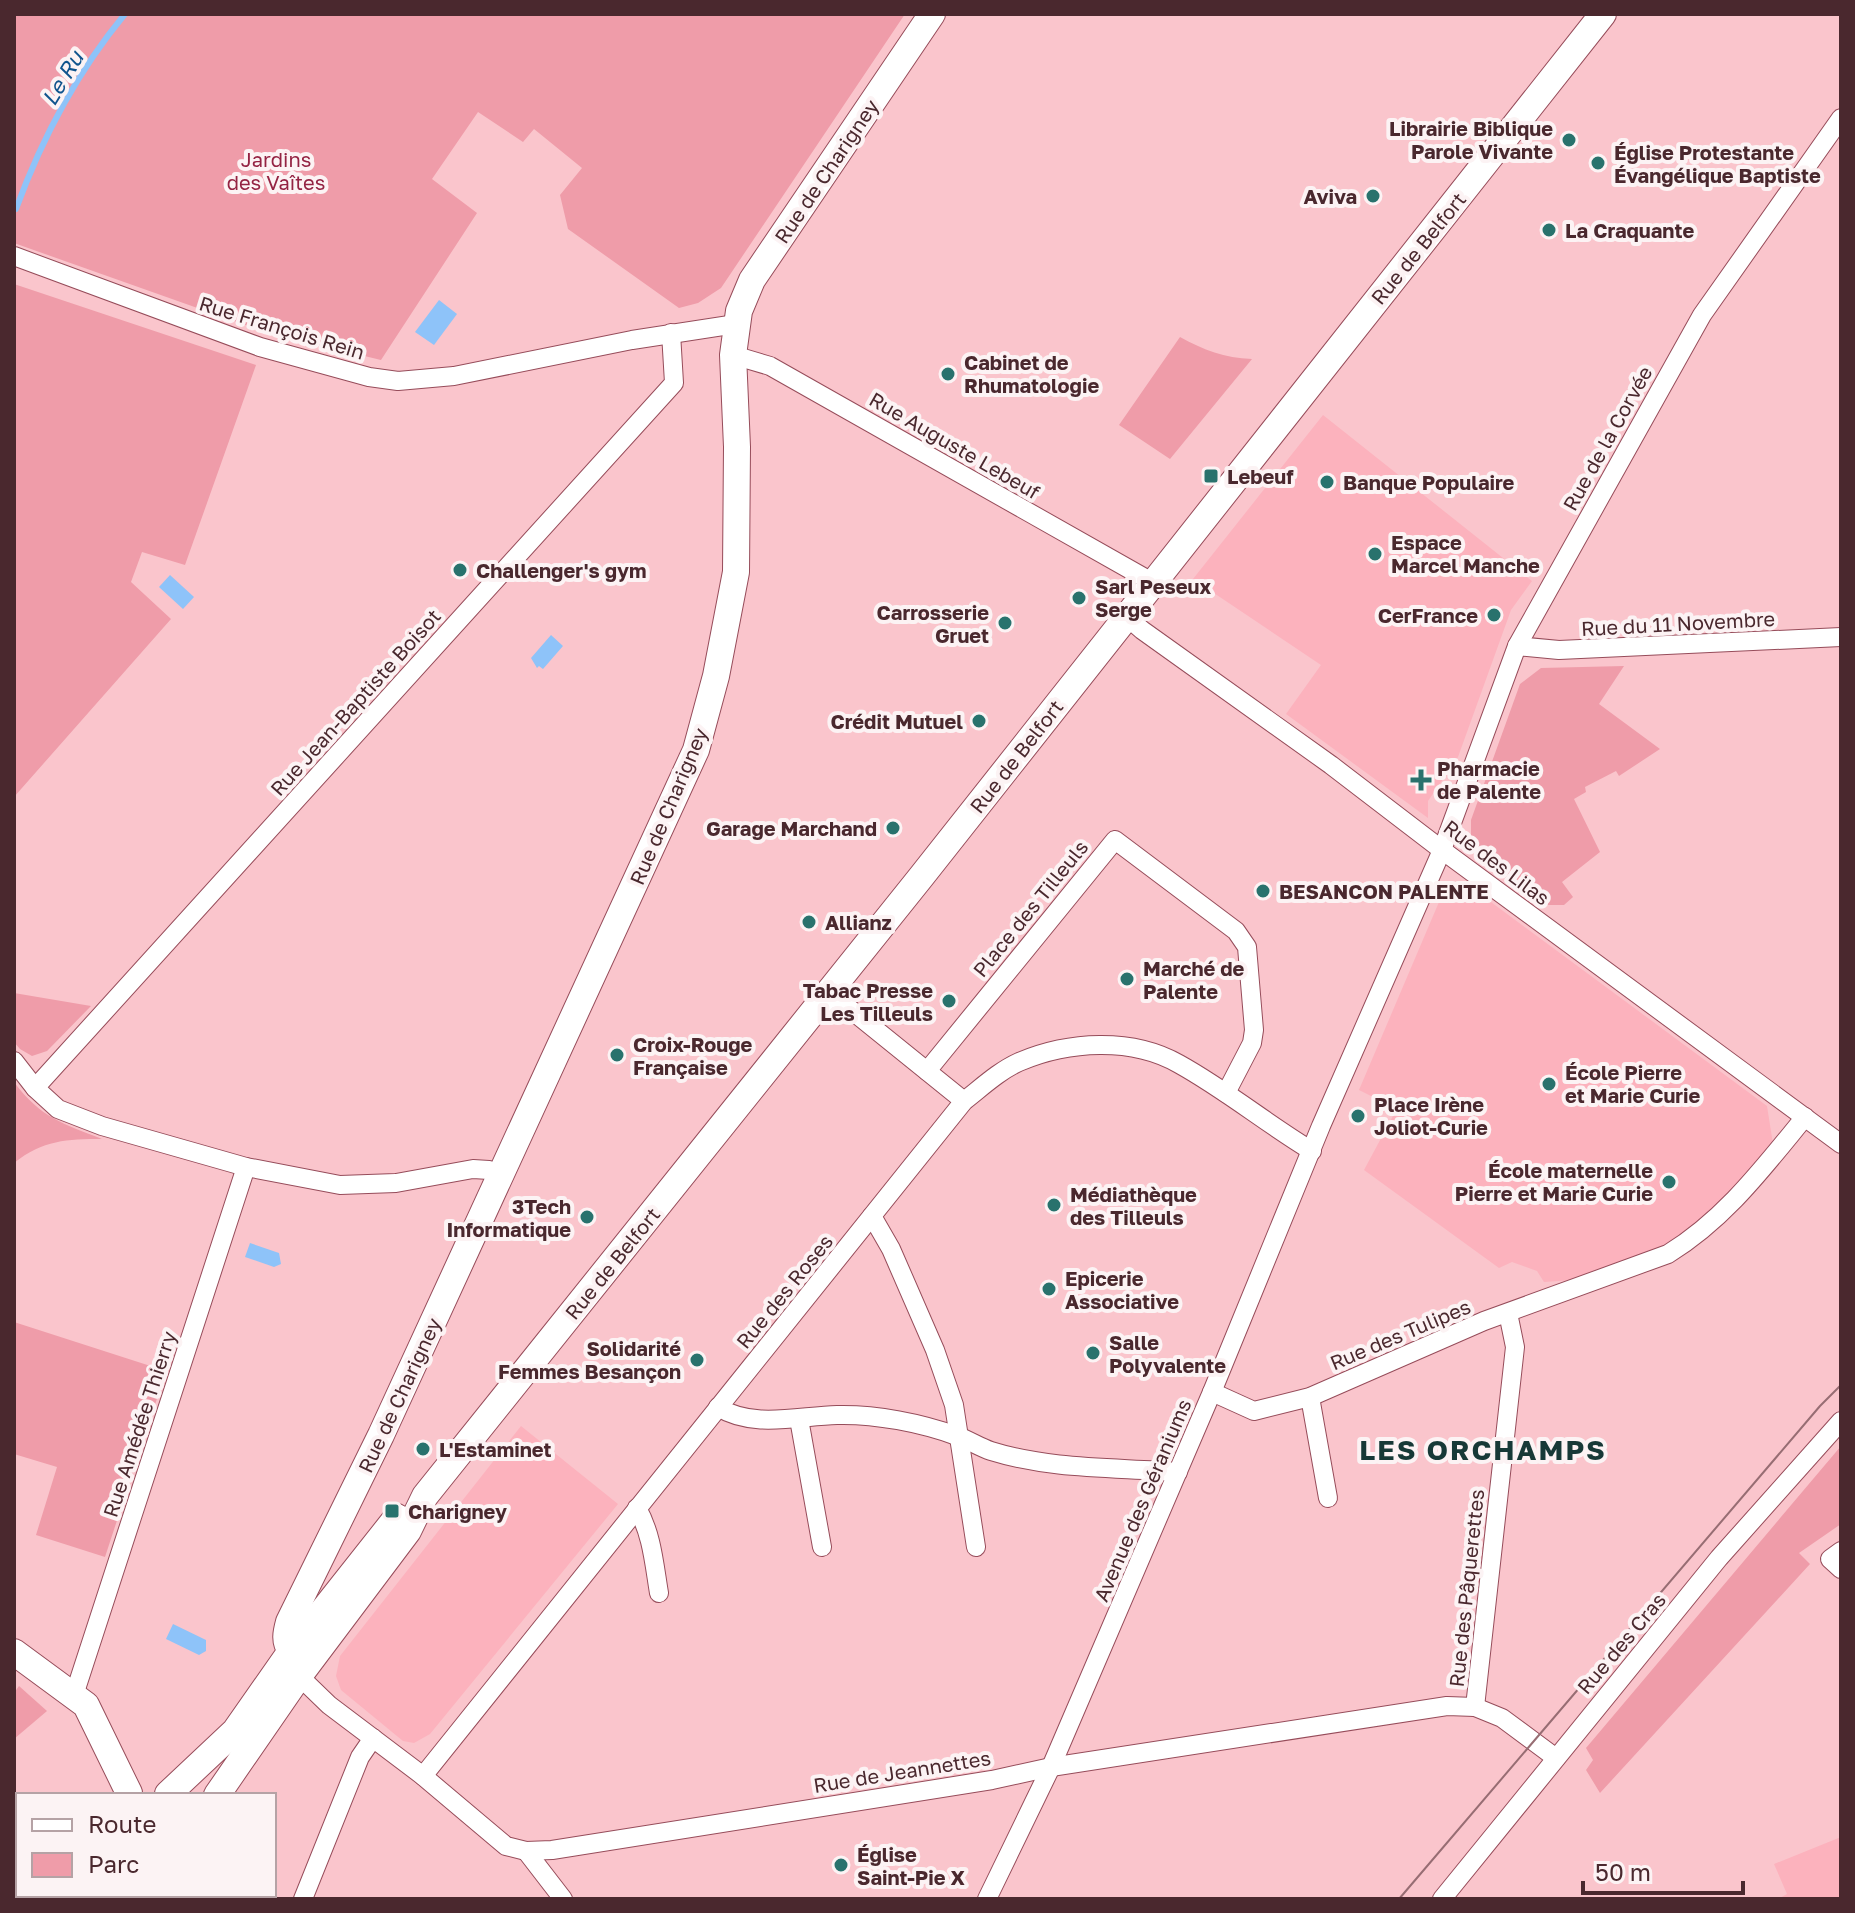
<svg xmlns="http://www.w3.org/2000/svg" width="1855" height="1913" font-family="'Golos Text',sans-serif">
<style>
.built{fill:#fcb2bd}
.green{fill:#ef9ca9}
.water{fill:#8ec3f9}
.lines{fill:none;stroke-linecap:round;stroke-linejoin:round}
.stream{stroke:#8ec3f9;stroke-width:6}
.street-casing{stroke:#964c5a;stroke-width:20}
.secondary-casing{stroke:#964c5a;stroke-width:28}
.primary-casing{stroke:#964c5a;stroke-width:30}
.street{stroke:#fff;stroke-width:18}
.secondary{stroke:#fff;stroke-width:26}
.primary{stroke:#fff;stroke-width:28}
.tram{stroke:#976d73;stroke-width:2}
.poi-dot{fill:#29726d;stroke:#fcf3f4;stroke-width:3}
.labels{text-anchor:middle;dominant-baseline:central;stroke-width:8;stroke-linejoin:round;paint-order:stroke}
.poi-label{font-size:20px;font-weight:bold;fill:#4a282e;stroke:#fcf3f4;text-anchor:start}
.park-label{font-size:20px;fill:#942343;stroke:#fcf3f4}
.street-label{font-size:20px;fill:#4a282e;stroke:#fcf3f4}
.water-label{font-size:22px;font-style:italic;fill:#10548d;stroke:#fcf3f4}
.district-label{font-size:28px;font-weight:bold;letter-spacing:2px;fill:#173937;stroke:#fcf3f4}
</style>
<rect width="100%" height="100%" fill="#fac5cc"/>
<g class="built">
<polygon points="1323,415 1532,581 1511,610 1458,757 1428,801 1428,818 1286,714 1321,665 1193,579"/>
<polygon points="1476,891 1767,1106 1773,1144 1741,1186 1667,1247 1573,1280 1544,1282 1537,1271 1512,1262 1499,1268 1364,1170 1393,1116 1381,1101 1359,1090 1439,902"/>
<polygon points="521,1426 618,1504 430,1734 414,1743 403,1741 341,1690 336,1676 340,1656"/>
<polygon points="1841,1837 1841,1899 1778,1899 1787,1894 1774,1864"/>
</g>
<g class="green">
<polygon points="14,14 905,14 721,288 698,303 679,308 568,229 560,195 582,168 534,129 523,142 478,112 432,179 477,213 381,360 265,332 14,243"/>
<polygon points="14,284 256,365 185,565 142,552 131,582 171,619 14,797"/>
<path d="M1180,337C1204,350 1224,358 1252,359L1170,459L1119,425Z"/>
<polygon points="1624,666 1599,704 1660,749 1619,776 1616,771 1585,787 1586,792 1574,799 1600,852 1562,882 1573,897 1564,905 1542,905 1487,864 1471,838 1471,820 1520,684 1541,668"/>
<polygon points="14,993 91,1006 47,1051 32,1056 20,1049 14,1042"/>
<path d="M14,1082C41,1118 62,1123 102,1139C67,1139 43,1140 14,1163Z"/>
<polygon points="14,1322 166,1371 105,1557 36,1535 57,1467 14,1454"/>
<polygon points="1841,1446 1841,1524 1799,1553 1810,1564 1600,1793 1586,1770 1593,1760 1586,1748"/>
<polygon points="19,1686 47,1711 14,1739 14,1693"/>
</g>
<g class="water">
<polygon points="439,300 457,314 434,345 415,332"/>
<polygon points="170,575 194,597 183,609 159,587"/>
<polygon points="551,635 563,646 543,669 539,666 537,668 531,658"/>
<polygon points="250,1243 279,1253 281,1264 274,1267 245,1257"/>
<polygon points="173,1624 206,1640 206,1651 199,1655 166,1639"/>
</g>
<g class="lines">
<path class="stream" d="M16,209C42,138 77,72 125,14"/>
<defs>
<g id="street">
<polyline points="14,256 260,347 369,377 398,381 454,376 632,340 736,324"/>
<polyline points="733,355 770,366 1152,582"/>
<polyline points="1126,616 1142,630 1331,765 1442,850 1841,1144"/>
<polyline points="1517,646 1559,650 1841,637"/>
<polyline points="829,992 964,1101"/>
<polyline points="14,1061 35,1088 58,1109 102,1126 246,1167 340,1185 396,1183 473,1169 489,1170 501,1175"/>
<polyline points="927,1071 1115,840 1236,931 1247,947 1254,1030 1252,1043 1226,1093"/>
<polyline points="35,1088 674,383 671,333"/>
<polyline points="872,1216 891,1249 935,1350 954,1405 976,1547"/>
<path d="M1212,1392L1254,1411L1310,1397L1484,1321L1668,1254C1725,1219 1763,1168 1805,1117"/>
<polyline points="1310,1397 1328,1498"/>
<path d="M718,1407C753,1429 798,1416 837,1415C876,1414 921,1423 957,1436C969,1440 979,1447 991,1451C1052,1470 1115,1467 1178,1472"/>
<polyline points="799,1419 822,1547"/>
<path d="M637,1508C652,1534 654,1563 659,1593"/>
<polyline points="1841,1551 1830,1559 1841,1569"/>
<polyline points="299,1676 329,1705 423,1776 506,1846 526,1851 552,1850 992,1780 1051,1767 1447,1706 1475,1707 1502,1718 1556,1758"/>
<polyline points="71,1694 77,1686 246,1167"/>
<polyline points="1475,1707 1515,1347 1508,1313"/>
<path d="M423,1776L964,1101C982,1087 999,1071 1019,1062C1068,1041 1132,1037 1179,1064C1226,1090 1267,1124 1312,1151"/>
<polyline points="526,1851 563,1899"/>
<polyline points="303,1899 360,1757 373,1738"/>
<polyline points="987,1899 1051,1767 1212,1392 1321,1126 1442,850 1517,646 1702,315 1841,118"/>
<polyline points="1442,1899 1719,1558 1841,1421"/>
</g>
<g id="secondary">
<path d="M291,1651C284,1641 286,1633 289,1622L381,1435L696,750L716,676L736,572L737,447L733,355L739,311L752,280L932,14"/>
<polyline points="14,1652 86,1705 129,1793"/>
<polyline points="168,1794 235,1731 291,1651 397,1517"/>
<polyline points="217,1795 299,1676 408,1531 425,1496 921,877 1603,14"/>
<polyline points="122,1895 133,1899"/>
<polyline points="213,1895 214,1899"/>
<polyline points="91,1899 93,1895"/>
<polyline points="162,1899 173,1895"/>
</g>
<polyline id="primary" points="14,1869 18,1868"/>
</defs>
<use href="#street" class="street-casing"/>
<use href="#secondary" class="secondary-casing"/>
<use href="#primary" class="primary-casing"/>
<use href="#street" class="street"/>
<use href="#secondary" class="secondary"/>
<use href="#primary" class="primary"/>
<g class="tram">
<polyline points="14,1821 18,1820"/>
<polyline points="192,1895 194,1899"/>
<polyline points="1399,1899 1820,1406 1841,1385"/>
</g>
</g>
<g class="poi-dot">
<circle cx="1569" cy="140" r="8"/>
<circle cx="1598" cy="163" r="8"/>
<circle cx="1373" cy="196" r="8"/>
<circle cx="1549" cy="230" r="8"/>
<circle cx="948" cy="374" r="8"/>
<rect x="1203" y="468" width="16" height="16" rx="4"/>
<circle cx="1327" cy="482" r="8"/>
<circle cx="1375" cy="554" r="8"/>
<circle cx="460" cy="570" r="8"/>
<circle cx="1079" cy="598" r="8"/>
<circle cx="1494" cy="615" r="8"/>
<circle cx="1005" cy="623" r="8"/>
<circle cx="979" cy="721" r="8"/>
<path d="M1417 768h8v8h8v8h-8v8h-8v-8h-8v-8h8z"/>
<circle cx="893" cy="828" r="8"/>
<circle cx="1263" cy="891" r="8"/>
<circle cx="809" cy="922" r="8"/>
<circle cx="1127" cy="979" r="8"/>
<circle cx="949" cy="1001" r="8"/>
<circle cx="617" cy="1055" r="8"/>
<circle cx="1549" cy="1084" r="8"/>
<circle cx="1358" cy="1116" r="8"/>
<circle cx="1669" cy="1182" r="8"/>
<circle cx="1054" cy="1205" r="8"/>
<circle cx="587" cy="1217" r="8"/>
<circle cx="1049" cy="1289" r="8"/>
<circle cx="1093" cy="1353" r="8"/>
<circle cx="697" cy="1360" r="8"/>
<circle cx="423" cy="1449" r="8"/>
<rect x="384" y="1503" width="16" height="16" rx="4"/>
<circle cx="841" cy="1865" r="8"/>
</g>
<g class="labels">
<g class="poi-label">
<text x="1553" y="128" text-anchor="end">Librairie Biblique<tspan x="1553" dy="23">Parole Vivante</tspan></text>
<text x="1614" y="152">Église Protestante<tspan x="1614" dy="23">Évangélique Baptiste</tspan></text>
<text x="1357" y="196" text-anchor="end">Aviva</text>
<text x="1565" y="230">La Craquante</text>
<text x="964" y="362">Cabinet de<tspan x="964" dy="23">Rhumatologie</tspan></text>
<text x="1227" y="476">Lebeuf</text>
<text x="1343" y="482">Banque Populaire</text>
<text x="1391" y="542">Espace<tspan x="1391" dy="23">Marcel Manche</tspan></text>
<text x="476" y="570">Challenger's gym</text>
<text x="1095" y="586">Sarl Peseux<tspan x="1095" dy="23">Serge</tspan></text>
<text x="989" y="612" text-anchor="end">Carrosserie<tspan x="989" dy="23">Gruet</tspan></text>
<text x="1478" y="615" text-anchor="end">CerFrance</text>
<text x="963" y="721" text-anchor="end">Crédit Mutuel</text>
<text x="1437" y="768">Pharmacie<tspan x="1437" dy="23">de Palente</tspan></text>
<text x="877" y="828" text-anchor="end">Garage Marchand</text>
<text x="1279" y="891">BESANCON PALENTE</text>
<text x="825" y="922">Allianz</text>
<text x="1143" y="968">Marché de<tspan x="1143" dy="23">Palente</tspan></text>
<text x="933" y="990" text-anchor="end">Tabac Presse<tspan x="933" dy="23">Les Tilleuls</tspan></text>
<text x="633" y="1044">Croix-Rouge<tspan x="633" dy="23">Française</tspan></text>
<text x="1565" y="1072">École Pierre<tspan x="1565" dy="23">et Marie Curie</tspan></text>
<text x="1374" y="1104">Place Irène<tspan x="1374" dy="23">Joliot-Curie</tspan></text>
<text x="1653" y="1170" text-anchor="end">École maternelle<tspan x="1653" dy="23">Pierre et Marie Curie</tspan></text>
<text x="1070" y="1194">Médiathèque<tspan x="1070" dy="23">des Tilleuls</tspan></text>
<text x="571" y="1206" text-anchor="end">3Tech<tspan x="571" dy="23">Informatique</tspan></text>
<text x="1065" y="1278">Epicerie<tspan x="1065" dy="23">Associative</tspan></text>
<text x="1109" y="1342">Salle<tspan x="1109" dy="23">Polyvalente</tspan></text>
<text x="681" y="1348" text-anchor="end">Solidarité<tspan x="681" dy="23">Femmes Besançon</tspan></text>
<text x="439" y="1449">L'Estaminet</text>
<text x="408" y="1511">Charigney</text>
<text x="857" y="1854">Église<tspan x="857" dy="23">Saint-Pie X</tspan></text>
</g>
<g class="park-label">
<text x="276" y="159">Jardins<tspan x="276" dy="23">des Vaîtes</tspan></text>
</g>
<g class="street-label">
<text transform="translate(826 171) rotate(-56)">Rue de Charigney</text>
<text transform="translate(1418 248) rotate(-51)">Rue de Belfort</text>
<text transform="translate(282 327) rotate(17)">Rue François Rein</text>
<text transform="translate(1607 438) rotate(-61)">Rue de la Corvée</text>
<text transform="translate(955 445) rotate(30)">Rue Auguste Lebeuf</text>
<text transform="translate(1678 623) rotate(-3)">Rue du 11 Novembre</text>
<text transform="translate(355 702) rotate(-48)">Rue Jean-Baptiste Boisot</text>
<text transform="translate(1016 756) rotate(-52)">Rue de Belfort</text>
<text transform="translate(668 806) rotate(-67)">Rue de Charigney</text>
<text transform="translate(1497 862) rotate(37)">Rue des Lilas</text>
<text transform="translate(1030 908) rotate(-51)">Place des Tilleuls</text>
<text transform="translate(612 1263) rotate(-51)">Rue de Belfort</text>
<text transform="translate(784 1291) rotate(-51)">Rue des Roses</text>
<text transform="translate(1400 1334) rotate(-23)">Rue des Tulipes</text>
<text transform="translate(399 1395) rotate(-65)">Rue de Charigney</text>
<text transform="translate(139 1424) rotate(-72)">Rue Amédée Thierry</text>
<text transform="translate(1142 1500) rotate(-67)">Avenue des Géraniums</text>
<text transform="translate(1466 1588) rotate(-84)">Rue des Pâquerettes</text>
<text transform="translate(1621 1643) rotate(-50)">Rue des Cras</text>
<text transform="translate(902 1771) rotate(-9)">Rue de Jeannettes</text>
</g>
<g class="water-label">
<text transform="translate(62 78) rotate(-59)">Le Ru</text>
</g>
<g class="district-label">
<text x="1483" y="1449">LES ORCHAMPS</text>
</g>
</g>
<rect width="1855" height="1913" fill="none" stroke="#4a282e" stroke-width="32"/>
<rect x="16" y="1793" width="260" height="104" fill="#fcf3f4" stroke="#b5a2a5" stroke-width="2"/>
<rect x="32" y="1819" width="40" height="12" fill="#ffffff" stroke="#b5a2a5" stroke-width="2"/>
<text x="88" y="1833" font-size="24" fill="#4a282e">Route</text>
<rect x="32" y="1853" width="40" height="24" fill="#ef9ca9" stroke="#b5a2a5" stroke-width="2"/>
<text x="88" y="1873" font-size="24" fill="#4a282e">Parc</text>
<path d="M1583 1881v12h160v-12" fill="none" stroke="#4a282e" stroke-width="4"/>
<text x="1595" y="1881" font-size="24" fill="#4a282e" stroke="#fcf3f4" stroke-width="6" paint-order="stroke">50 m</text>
</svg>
